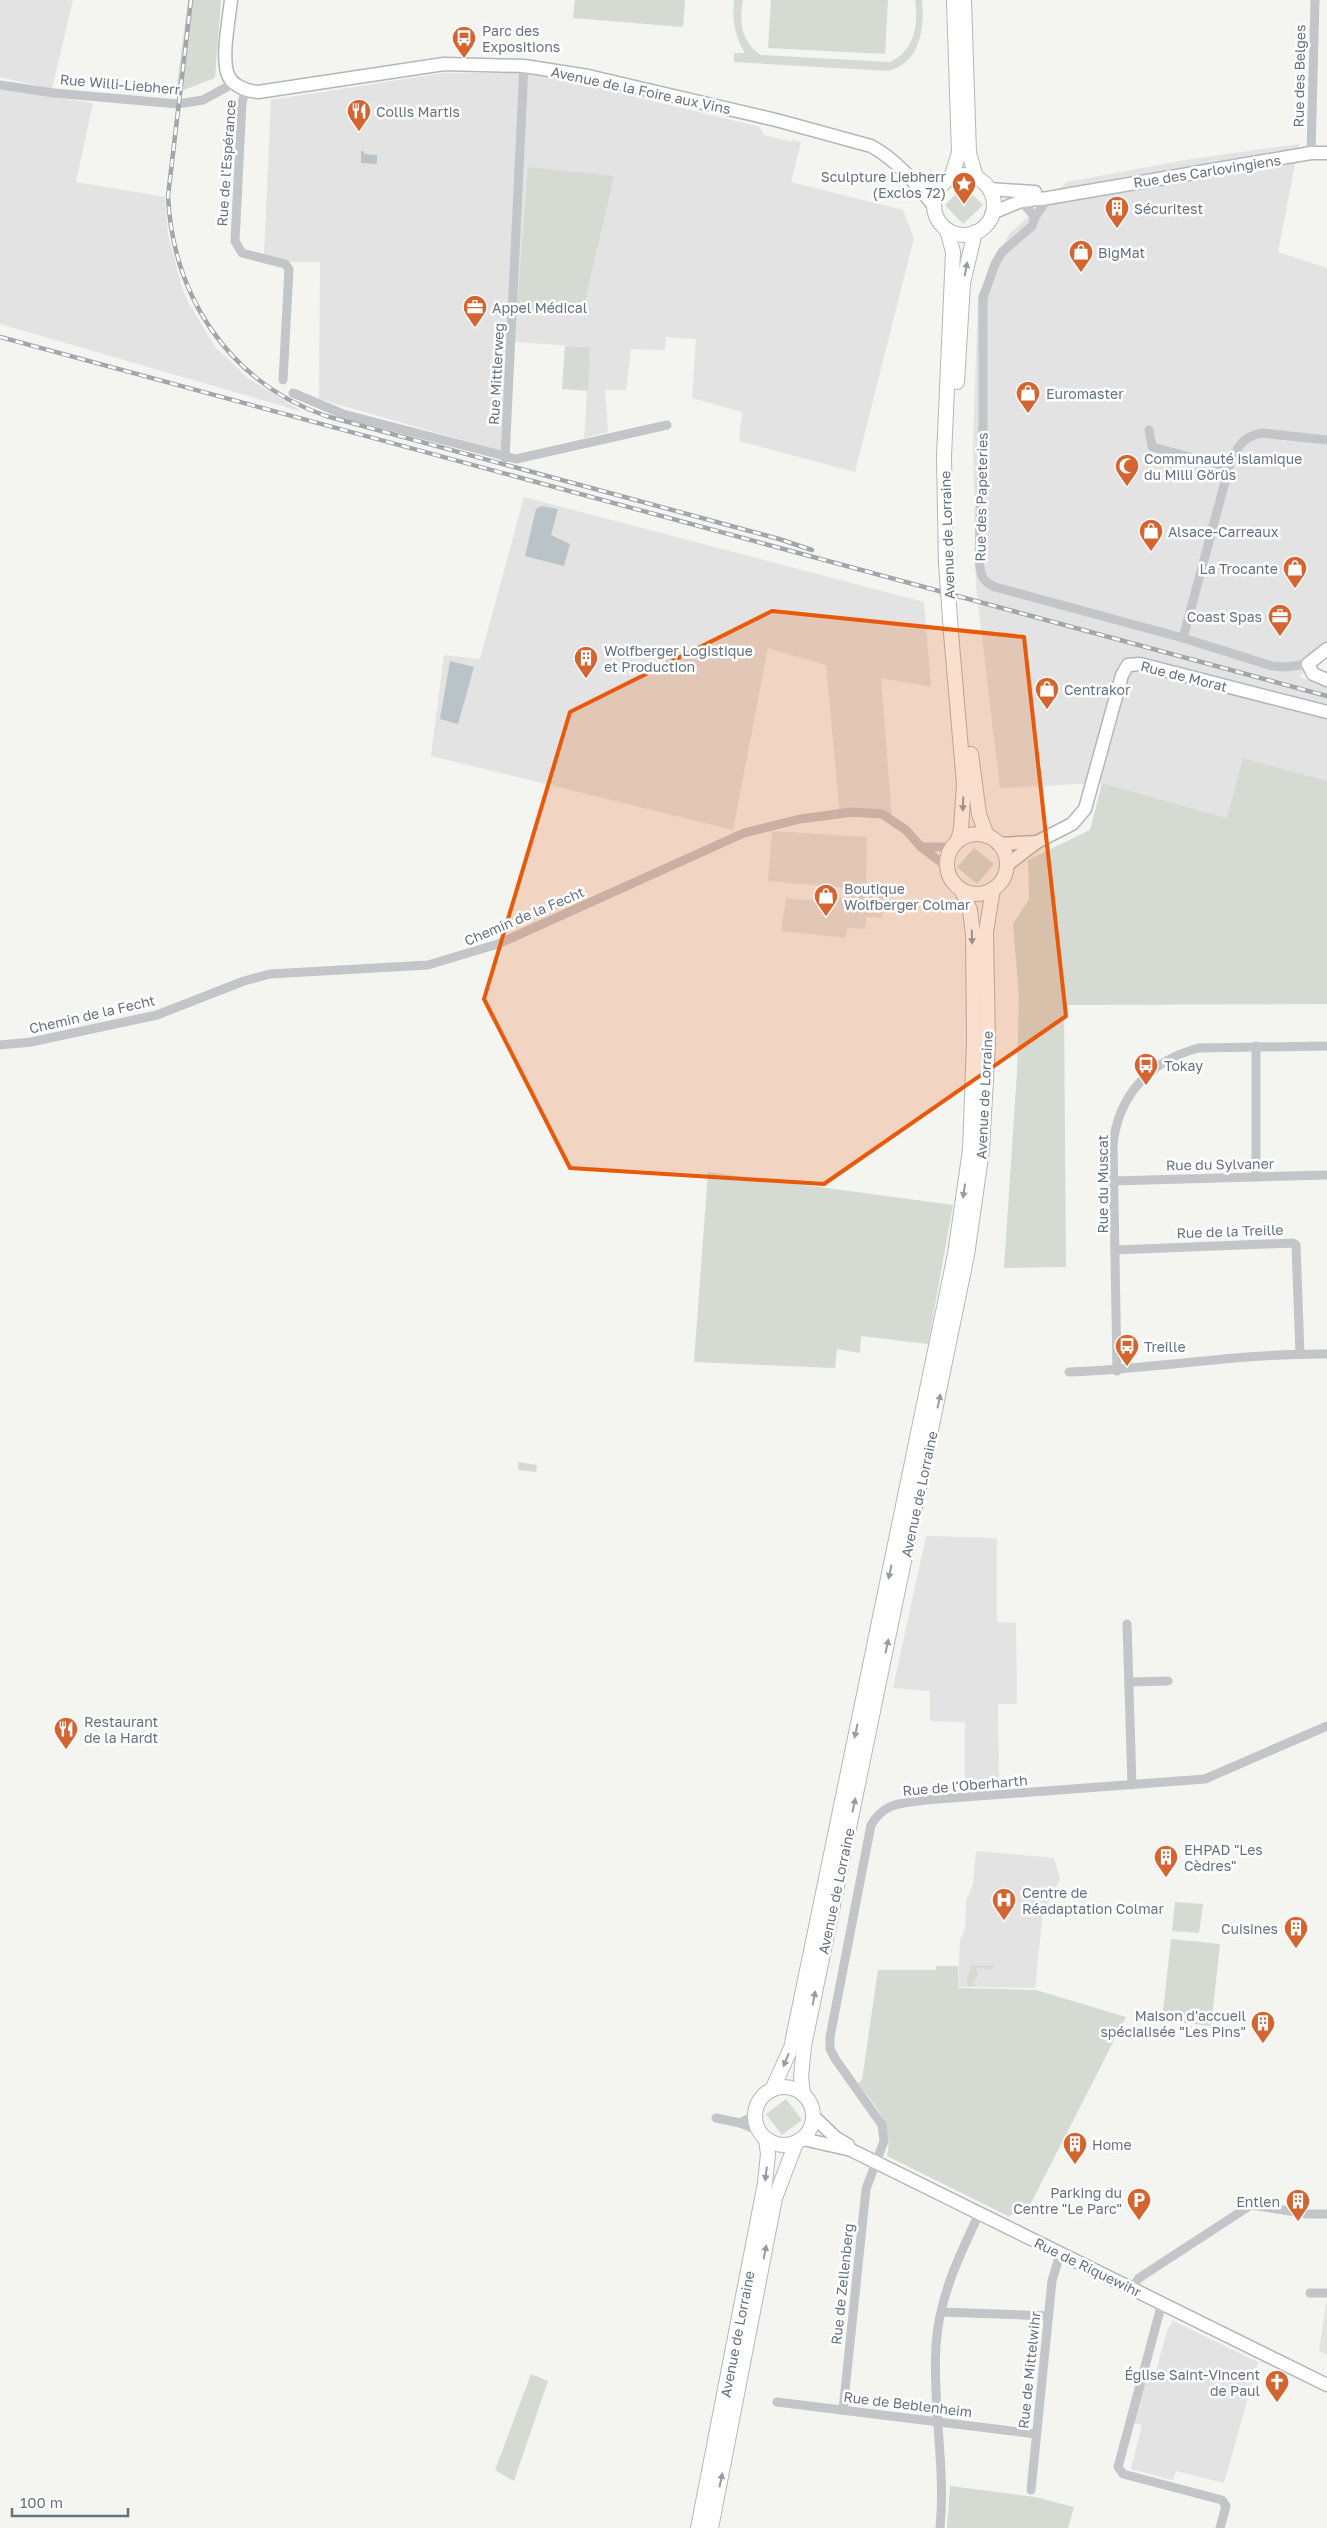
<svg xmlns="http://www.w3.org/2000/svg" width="1327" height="2528" font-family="'Golos Text',sans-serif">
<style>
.built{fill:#e2e3e2}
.green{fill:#d5dbd2}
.water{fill:#bac3c8}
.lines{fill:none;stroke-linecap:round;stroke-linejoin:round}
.secondary-casing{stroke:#b3b7bb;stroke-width:15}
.primary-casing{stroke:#b4b7ba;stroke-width:16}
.street{stroke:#c3c5c9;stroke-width:9}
.secondary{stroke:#fff;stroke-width:12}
.primary{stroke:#fff;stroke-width:14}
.rail-casing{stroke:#a2a6ab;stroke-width:4.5}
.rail{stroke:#fff;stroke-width:2.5;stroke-dasharray:8;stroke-linecap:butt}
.primary-bridge-casing{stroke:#b4b7ba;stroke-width:16;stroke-linecap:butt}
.primary-bridge{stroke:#fff;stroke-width:14}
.oneway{fill:#949ca6}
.marked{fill:#e8590c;fill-opacity:0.2;stroke:#e8590c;stroke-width:4;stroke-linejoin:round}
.labels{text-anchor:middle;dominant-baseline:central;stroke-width:5;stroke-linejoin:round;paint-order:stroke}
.poi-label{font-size:14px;fill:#667280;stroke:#fff;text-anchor:start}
.street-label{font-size:14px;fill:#667280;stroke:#fff}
</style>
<rect width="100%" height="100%" fill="#f4f4f1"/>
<g class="built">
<polygon points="0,0 73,0 52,89 0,77"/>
<polygon points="444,73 527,73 595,87 760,127 764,135 792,142 792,140 801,142 791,182 903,210 914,238 855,472 739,441 742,412 692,398 696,339 666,337 665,350 631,349 626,390 605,390 608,432 584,438 590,347 515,342 508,453 319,399 320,262 287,262 264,255 271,100"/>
<polygon points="0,89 93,103 76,182 165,197 168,234 181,284 188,302 215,347 249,379 303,412 0,324"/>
<polygon points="1299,144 1278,252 1327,268 1327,654 1298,677 1327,685 1327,782 1227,818 1102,783 1000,788 976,587 973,447 978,295 1009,234 1067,182 1185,160"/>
<polygon points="524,497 924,602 931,687 881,678 892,818 840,817 826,665 768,648 733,830 431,756 444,655 480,659"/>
<polygon points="772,831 867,837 866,889 885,891 882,918 866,917 865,929 847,928 846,938 781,931 786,898 823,901 824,896 844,898 846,888 768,881"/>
<polygon points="926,1536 997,1538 997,1622 1016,1623 1017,1704 998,1704 999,1785 965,1788 965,1722 930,1721 930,1691 893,1688"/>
<polygon points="976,1851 1054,1858 1060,1879 1043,1913 1035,1988 958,1987 960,1940 965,1929 966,1901 973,1884"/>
<polygon points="1326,2304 1327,2304 1327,2355 1319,2351"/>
<polygon points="1173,2321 1258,2362 1224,2483 1176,2471 1173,2480 1131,2469 1142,2425 1134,2423 1147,2374 1155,2375 1167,2331"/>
</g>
<g class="green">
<polygon points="188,0 221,0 215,78 176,93"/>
<polygon points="575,0 685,0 683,27 573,18"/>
<path d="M734,0H743C739,22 741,42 761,55L890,62C914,51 919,25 915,0H922C925,28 920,63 888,71L734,62V53H745C735,36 732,20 734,0Z"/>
<polygon points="771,0 888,0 885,54 768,48"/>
<polygon points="528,167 614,176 582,314 517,311"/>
<polygon points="964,186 983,205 963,224 945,205"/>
<polygon points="565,346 590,347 588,391 562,389"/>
<polygon points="1243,758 1327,781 1327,1004 1064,1005 1066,1267 1004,1268 1017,1072 1019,996 1013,924 1029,899 1028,860 1090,830 1102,783 1227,818"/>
<polygon points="974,848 994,864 977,884 957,867"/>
<polygon points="708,1172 953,1205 928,1344 861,1336 860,1353 837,1349 835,1368 694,1362"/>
<polygon points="518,1462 537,1465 536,1472 518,1470"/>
<polygon points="1175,1902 1203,1904 1199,1933 1172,1931"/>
<polygon points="1171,1939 1220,1944 1211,2026 1162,2020"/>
<polygon points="971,1965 994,1965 991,1970 981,1968 976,1969 978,1976 972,1982 975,1986 968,1986 967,1979"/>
<path d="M936,1966H958V1988L1036,1990L1126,2017L1027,2211L1008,2216L887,2156C894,2123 876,2108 858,2083L862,2080L878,1970H936Z"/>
<polygon points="786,2099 802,2120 782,2135 766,2114"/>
<polygon points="531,2374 548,2381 514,2481 495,2470"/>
<polygon points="950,2486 1035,2497 1074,2507 1068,2528 947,2528"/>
</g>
<g class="water">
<polygon points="361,151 364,151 364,154 377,155 377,164 361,163"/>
<polygon points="541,506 558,509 551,535 570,544 564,566 525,556 536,509"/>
<polygon points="450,661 474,667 458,724 440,719"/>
</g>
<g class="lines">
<defs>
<g id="secondary">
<path d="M231,0C229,20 222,53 227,72C230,85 246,91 258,92L444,64L524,66L588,76L776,120L871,146C897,160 915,183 934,206"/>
<polyline points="913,180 942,184"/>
<polyline points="989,189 1035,192"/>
<polyline points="992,213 1021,201 1048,198 1311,153 1327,153"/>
<polyline points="1327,649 1308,664 1313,674 1327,680"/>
<polyline points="998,844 1037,842"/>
<polyline points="1007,865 1037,842 1072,824 1085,809 1122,675 1128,665 1140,664 1327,712"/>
<polyline points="814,2117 836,2138 848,2145 849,2149 1327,2385"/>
<polyline points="803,2139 847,2149"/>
</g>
<g id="primary">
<polyline points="964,0 969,153 976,177"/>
<circle cx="964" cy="205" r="30"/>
<polyline points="951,178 959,153 954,0"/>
<polyline points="957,382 963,283 975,232"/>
<polyline points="946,563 944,457 953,252 947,230"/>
<polyline points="951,633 964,784 961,829 958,841"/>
<polyline points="971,754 979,814 987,836"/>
<circle cx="977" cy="864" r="30"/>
<circle cx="784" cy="2116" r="29"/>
<polyline points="772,2090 791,2048 955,1254 970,1150 974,1042 973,934 970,910 962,891"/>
<polyline points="803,2094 801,2077 804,2046 967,1255 982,1150 988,1043 986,932 993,889"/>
<polyline points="698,2528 765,2183 768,2154 766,2139"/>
<polyline points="711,2528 775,2198 796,2143"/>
</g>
</defs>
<use href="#secondary" class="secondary-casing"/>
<use href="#primary" class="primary-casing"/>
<g class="street">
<polyline points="0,85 54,93 178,104 203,100 234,83"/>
<polyline points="246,91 242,102 235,241 242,253 285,264 289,269 283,380"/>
<polyline points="1311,153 1315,0"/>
<path d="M1048,198L1035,217L1032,226L1002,252L995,264L983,298V425L979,559C980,573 981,581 995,587L1183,638L1272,666L1285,667L1308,664"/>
<polyline points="1021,201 1035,217"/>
<polyline points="293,393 343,414 516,459 667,425"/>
<polyline points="1149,430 1152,447 1229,467"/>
<polyline points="505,458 524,66"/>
<path d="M1183,638L1229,467C1236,449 1242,436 1262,433L1327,440"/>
<polyline points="921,847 952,847"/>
<polyline points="0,1045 31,1042 157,1015 244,981 270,974 428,965 498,944 744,833 800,819 852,812 882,814 906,830 921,847 946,866"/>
<polyline points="1256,1046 1256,1177"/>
<polyline points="1113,1181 1327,1175"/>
<polyline points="1115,1250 1293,1243 1296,1245 1300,1354"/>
<path d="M1117,1371L1113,1145C1118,1095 1151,1060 1199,1048L1327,1046"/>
<path d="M1069,1372C1155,1369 1241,1353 1327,1354"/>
<polyline points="1127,1624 1132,1785"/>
<polyline points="1129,1682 1168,1681"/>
<polyline points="716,2118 740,2123 760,2131"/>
<polyline points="740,2123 756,2115"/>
<polyline points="1132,2288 1139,2278 1251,2205 1308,2214 1327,2214"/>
<polyline points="1310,2293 1327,2293"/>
<polyline points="1162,2303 1118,2467 1123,2474 1222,2500 1226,2506 1220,2528"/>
<polyline points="942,2312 1049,2316"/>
<polyline points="777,2402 1036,2434"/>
<path d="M843,2410L866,2189L884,2141L882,2125L836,2060L830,2049V2037L871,1825C885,1802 900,1804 925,1800L1205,1779L1327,1726"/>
<polyline points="1031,2490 1052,2281 1060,2254"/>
<path d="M940,2528C946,2467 932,2406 936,2345C939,2298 959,2256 979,2214"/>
</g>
<use href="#secondary" class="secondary"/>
<use href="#primary" class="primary"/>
<defs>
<g id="rail">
<path d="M191,0L168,196C173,297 229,382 326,416L779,539L812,550"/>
<polyline points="0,337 1327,696"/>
</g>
</defs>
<use href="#rail" class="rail-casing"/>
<use href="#rail" class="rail"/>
<defs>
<polyline id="primary-bridge" points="946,563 951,633"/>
</defs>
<use href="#primary-bridge" class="primary-bridge-casing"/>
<use href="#primary-bridge" class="primary-bridge"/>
</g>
<defs><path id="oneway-solid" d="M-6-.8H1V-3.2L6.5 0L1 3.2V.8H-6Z" transform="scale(1.25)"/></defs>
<g class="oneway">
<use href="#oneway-solid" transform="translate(966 269) rotate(-79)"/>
<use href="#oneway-solid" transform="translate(963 804) rotate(92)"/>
<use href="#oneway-solid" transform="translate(972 937) rotate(88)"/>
<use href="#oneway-solid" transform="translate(964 1191) rotate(98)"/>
<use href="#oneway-solid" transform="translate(939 1401) rotate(-78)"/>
<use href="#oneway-solid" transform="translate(890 1572) rotate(102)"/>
<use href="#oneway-solid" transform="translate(887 1646) rotate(-78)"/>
<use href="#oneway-solid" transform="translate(856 1731) rotate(102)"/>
<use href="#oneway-solid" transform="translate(854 1805) rotate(-78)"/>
<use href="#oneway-solid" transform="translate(814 1998) rotate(-79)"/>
<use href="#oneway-solid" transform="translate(786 2060) rotate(112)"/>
<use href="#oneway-solid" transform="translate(766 2174) rotate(97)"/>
<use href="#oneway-solid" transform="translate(765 2252) rotate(-79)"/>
<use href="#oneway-solid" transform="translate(721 2480) rotate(-78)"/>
</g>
<path class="marked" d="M772,611L1024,637L1066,1016L824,1184L570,1168L484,999L570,712Z"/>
<defs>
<symbol id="bus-pin" viewBox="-11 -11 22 30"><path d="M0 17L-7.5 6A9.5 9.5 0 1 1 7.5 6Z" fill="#d46531" stroke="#fff"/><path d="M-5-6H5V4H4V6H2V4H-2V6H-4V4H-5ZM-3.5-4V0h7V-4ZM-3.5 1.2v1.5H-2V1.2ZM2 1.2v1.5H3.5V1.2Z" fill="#fff"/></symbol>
<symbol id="restaurant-pin" viewBox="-11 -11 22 30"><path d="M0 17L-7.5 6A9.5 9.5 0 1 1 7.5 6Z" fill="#d46531" stroke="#fff"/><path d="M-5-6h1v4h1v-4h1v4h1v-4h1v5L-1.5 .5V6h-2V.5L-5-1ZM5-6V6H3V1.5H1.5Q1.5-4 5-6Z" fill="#fff"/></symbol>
<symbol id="sight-pin" viewBox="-11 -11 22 30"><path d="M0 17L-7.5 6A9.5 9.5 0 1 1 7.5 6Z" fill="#d46531" stroke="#fff"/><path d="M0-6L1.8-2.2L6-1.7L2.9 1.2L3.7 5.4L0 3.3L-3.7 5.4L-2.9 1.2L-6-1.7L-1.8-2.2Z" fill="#fff"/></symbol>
<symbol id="building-pin" viewBox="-11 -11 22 30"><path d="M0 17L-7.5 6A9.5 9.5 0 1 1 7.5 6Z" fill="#d46531" stroke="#fff"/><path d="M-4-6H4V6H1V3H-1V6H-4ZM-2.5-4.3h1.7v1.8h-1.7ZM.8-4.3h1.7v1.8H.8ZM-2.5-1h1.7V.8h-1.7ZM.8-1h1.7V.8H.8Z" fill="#fff"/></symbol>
<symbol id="shop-pin" viewBox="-11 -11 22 30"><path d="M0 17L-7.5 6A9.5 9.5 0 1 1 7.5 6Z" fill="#d46531" stroke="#fff"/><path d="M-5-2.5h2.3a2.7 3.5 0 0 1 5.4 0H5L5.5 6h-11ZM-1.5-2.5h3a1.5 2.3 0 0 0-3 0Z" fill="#fff"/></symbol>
<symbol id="office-pin" viewBox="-11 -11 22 30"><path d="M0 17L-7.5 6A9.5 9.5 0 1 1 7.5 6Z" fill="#d46531" stroke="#fff"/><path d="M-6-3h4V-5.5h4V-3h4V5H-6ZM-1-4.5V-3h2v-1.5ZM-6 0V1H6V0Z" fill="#fff"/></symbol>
<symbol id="mosque-pin" viewBox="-11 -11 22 30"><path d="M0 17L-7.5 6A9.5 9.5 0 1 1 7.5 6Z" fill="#d46531" stroke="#fff"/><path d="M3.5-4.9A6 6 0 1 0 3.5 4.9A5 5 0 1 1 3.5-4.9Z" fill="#fff"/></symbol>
<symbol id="hospital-pin" viewBox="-11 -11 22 30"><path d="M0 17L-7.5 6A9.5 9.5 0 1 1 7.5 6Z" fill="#d46531" stroke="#fff"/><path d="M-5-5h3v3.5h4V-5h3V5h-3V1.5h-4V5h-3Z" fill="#fff"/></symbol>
<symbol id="parking-pin" viewBox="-11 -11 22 30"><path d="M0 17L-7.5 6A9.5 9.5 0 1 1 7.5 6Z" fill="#d46531" stroke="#fff"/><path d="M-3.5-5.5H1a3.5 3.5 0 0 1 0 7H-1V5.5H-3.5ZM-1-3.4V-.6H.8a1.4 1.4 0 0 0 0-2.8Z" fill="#fff"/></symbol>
<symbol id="church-pin" viewBox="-11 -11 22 30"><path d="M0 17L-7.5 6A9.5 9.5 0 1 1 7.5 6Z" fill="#d46531" stroke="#fff"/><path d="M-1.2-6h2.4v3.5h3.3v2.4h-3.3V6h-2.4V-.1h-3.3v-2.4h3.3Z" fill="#fff"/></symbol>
</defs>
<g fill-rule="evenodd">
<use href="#bus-pin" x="450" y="24" width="28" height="38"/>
<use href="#restaurant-pin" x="345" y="97" width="28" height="38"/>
<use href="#sight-pin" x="950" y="170" width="28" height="38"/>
<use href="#building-pin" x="1103" y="194" width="28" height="38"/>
<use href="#shop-pin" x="1067" y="238" width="28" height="38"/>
<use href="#office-pin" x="461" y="293" width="28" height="38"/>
<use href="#shop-pin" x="1014" y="379" width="28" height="38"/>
<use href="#mosque-pin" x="1113" y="452" width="28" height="38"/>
<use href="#shop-pin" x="1137" y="517" width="28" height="38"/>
<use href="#shop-pin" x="1281" y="554" width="28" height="38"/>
<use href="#office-pin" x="1266" y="602" width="28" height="38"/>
<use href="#building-pin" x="572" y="644" width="28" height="38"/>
<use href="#shop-pin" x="1033" y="675" width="28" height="38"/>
<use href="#shop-pin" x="812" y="882" width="28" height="38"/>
<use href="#bus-pin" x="1132" y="1051" width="28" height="38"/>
<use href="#bus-pin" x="1113" y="1332" width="28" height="38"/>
<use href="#restaurant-pin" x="52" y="1715" width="28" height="38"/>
<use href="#building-pin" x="1152" y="1843" width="28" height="38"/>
<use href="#hospital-pin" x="990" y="1886" width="28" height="38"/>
<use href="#building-pin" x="1282" y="1914" width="28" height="38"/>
<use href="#building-pin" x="1249" y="2009" width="28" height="38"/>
<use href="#building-pin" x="1061" y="2130" width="28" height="38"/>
<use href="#parking-pin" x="1125" y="2186" width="28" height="38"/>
<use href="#building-pin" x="1284" y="2187" width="28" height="38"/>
<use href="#church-pin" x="1263" y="2368" width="28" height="38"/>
</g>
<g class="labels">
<g class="poi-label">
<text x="482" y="30">Parc des<tspan x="482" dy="16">Expositions</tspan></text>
<text x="376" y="111">Collis Martis</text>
<text x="946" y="176" text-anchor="end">Sculpture Liebherr<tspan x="946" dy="16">(Exclos 72)</tspan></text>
<text x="1134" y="208">Sécuritest</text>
<text x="1098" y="252">BigMat</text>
<text x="492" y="307">Appel Médical</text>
<text x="1046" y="393">Euromaster</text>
<text x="1144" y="458">Communauté islamique<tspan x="1144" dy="16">du Milli Görüs</tspan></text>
<text x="1168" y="531">Alsace-Carreaux</text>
<text x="1278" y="568" text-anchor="end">La Trocante</text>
<text x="1262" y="616" text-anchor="end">Coast Spas</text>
<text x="604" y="650">Wolfberger Logistique<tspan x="604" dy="16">et Production</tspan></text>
<text x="1064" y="689">Centrakor</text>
<text x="844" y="888">Boutique<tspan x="844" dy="16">Wolfberger Colmar</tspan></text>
<text x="1164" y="1065">Tokay</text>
<text x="1144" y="1346">Treille</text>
<text x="84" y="1721">Restaurant<tspan x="84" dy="16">de la Hardt</tspan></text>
<text x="1184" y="1849">EHPAD "Les<tspan x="1184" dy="16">Cèdres"</tspan></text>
<text x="1022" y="1892">Centre de<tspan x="1022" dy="16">Réadaptation Colmar</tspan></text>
<text x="1278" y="1928" text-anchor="end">Cuisines</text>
<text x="1246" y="2015" text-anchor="end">Maison d'accueil<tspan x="1246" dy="16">spécialisée "Les Pins"</tspan></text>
<text x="1092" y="2144">Home</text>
<text x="1122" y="2192" text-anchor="end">Parking du<tspan x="1122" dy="16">Centre "Le Parc"</tspan></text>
<text x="1280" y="2201" text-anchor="end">Entlen</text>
<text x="1260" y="2374" text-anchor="end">Église Saint-Vincent<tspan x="1260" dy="16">de Paul</tspan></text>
</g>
<g class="street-label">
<text transform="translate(1299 76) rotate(-89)">Rue des Belges</text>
<text transform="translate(120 84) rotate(5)">Rue Willi-Liebherr</text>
<text transform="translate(641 90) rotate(12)">Avenue de la Foire aux Vins</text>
<text transform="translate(226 163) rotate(-86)">Rue de l'Espérance</text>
<text transform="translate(1207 171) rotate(-9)">Rue des Carlovingiens</text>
<text transform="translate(496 374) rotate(-87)">Rue Mittlerweg</text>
<text transform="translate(981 497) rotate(-89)">Rue des Papeteries</text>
<text transform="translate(947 535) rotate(-92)">Avenue de Lorraine</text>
<text transform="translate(1184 676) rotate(14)">Rue de Morat</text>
<text transform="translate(524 916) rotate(-23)">Chemin de la Fecht</text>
<text transform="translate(92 1014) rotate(-13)">Chemin de la Fecht</text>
<text transform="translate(984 1095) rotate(-87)">Avenue de Lorraine</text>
<text transform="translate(1220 1164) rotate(-1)">Rue du Sylvaner</text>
<text transform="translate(1102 1184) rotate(-90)">Rue du Muscat</text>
<text transform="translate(1230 1231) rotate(-2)">Rue de la Treille</text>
<text transform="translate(919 1494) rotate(-78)">Avenue de Lorraine</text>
<text transform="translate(965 1785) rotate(-5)">Rue de l'Oberharth</text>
<text transform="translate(836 1891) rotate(-78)">Avenue de Lorraine</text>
<text transform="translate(1088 2267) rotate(26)">Rue de Riquewihr</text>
<text transform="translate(842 2284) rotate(-84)">Rue de Zellenberg</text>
<text transform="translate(737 2334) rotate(-79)">Avenue de Lorraine</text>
<text transform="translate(1029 2370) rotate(-84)">Rue de Mittelwihr</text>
<text transform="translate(908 2404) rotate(7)">Rue de Beblenheim</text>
</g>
</g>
<path d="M12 2508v8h116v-8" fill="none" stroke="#667280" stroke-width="2.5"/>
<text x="20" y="2508" font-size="15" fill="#667280" stroke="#ffffff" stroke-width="4" paint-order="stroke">100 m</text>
</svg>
